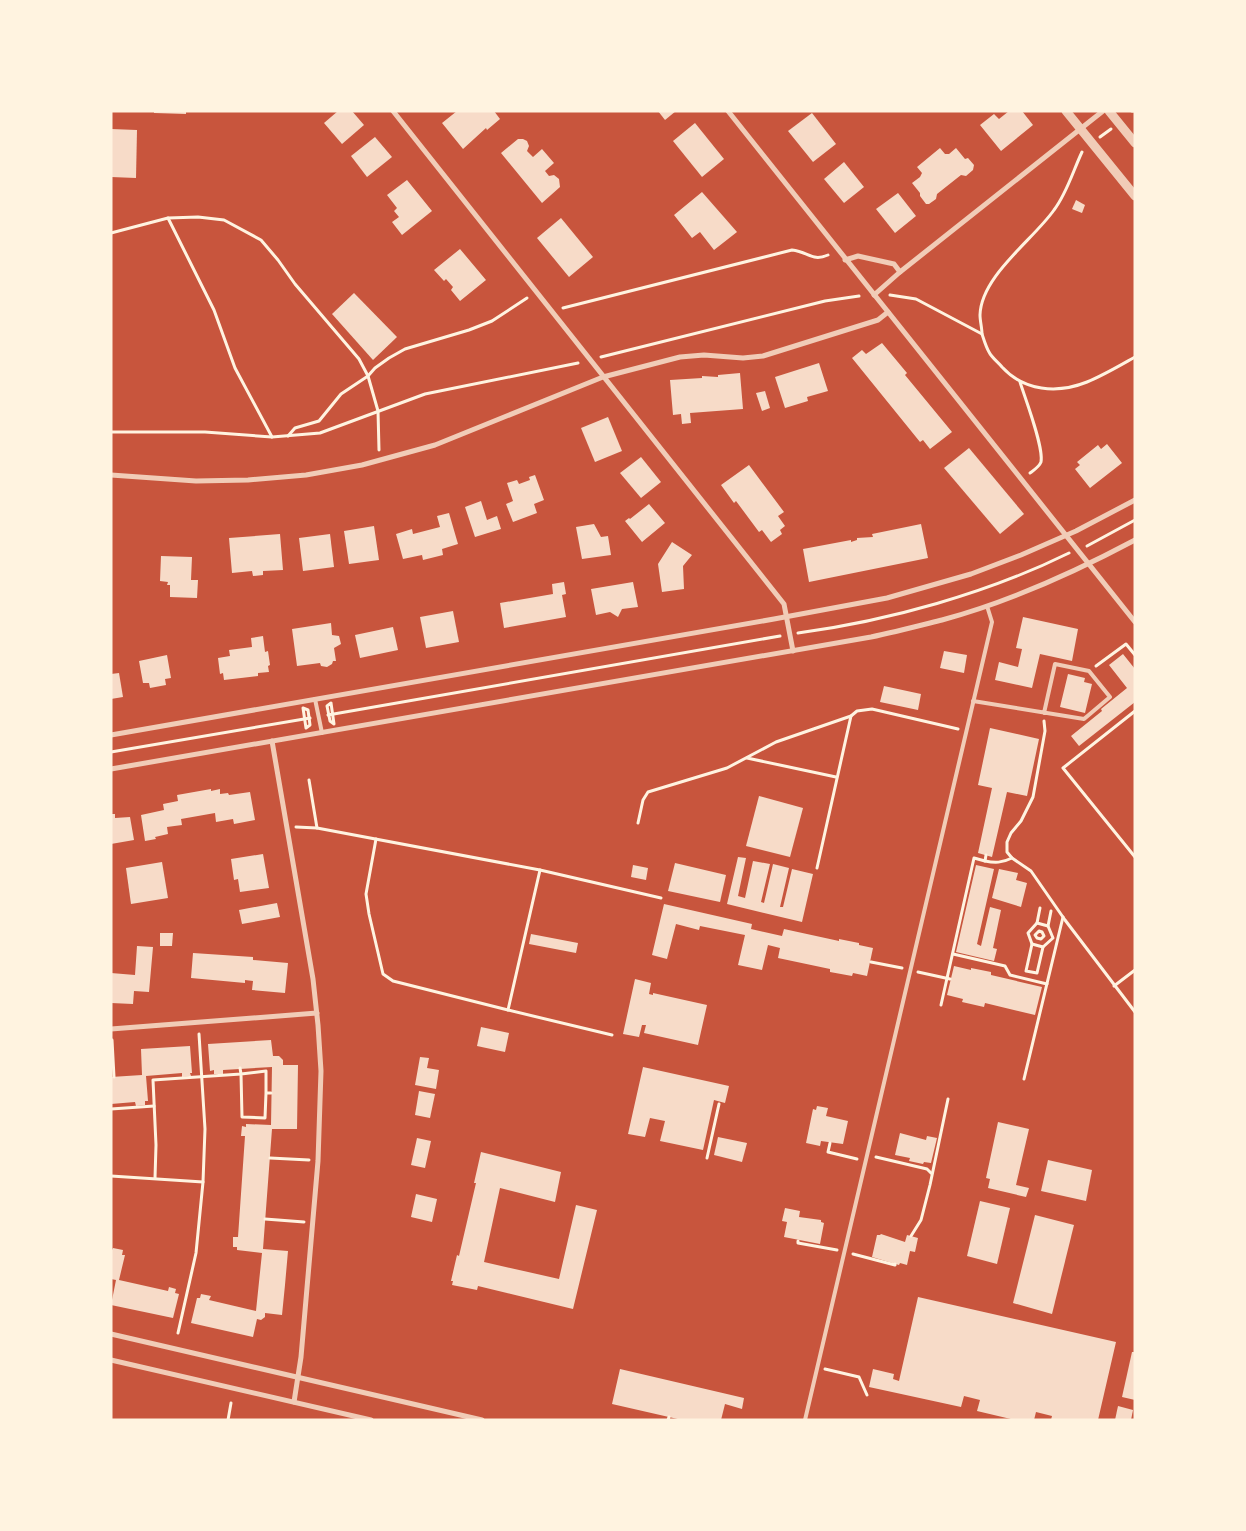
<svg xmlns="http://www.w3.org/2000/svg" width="1246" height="1531" font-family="'IBM Plex Serif',serif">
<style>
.building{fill:#f7dbc8}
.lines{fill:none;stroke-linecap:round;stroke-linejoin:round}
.path{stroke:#fff3e0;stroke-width:3}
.service{stroke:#f1ccb7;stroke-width:4}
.minor{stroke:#f1ccb7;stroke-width:5}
.tertiary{stroke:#f1ccb7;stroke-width:9}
</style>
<rect width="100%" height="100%" fill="#c8553d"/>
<g class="building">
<polygon points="154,111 186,111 186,114 154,113"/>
<polygon points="338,111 352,111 364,125 342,144 324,123"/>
<polygon points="457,111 494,111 500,119 487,130 486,128 463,149 442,123"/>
<polygon points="658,111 676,111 665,120"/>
<polygon points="1009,111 1022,111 1033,125 1001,151 980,125 994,114 999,119"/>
<polygon points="812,113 836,144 813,162 788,131"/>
<polygon points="695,123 724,159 702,177 673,141"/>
<polygon points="111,129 137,130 136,178 111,177"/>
<polygon points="375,137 392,157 367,177 351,156"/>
<polygon points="518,139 523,139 527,141 529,146 527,151 533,157 542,149 554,163 545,171 549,176 554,175 559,179 560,187 542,203 501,153"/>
<polygon points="940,148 945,154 949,154 956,148 965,159 968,158 974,165 973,170 966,176 961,175 937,194 936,199 929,204 926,204 920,196 920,193 912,183 920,177 922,173 917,167"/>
<polygon points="844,162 864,187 844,203 824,179"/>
<polygon points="407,180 432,211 402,235 392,222 399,217 394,211 397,208 387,195"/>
<polygon points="702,192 737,232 714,250 700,232 692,238 674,215"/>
<polygon points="898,193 916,216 895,233 876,209"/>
<polygon points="1076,200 1085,205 1082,213 1072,209"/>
<polygon points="561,218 593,257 569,277 537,238"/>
<polygon points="460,249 486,280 460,301 451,290 453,287 446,279 444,281 434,270"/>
<polygon points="354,293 397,337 373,360 332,314"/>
<polygon points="882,343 907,373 905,375 952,432 930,449 923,440 920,442 852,358 862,350 866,354"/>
<polygon points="819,363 828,391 807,397 808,401 785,408 775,377"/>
<polygon points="740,373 743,409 690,413 691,423 682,424 681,414 673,415 670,380 702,378 702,376 718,377 718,375"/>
<polygon points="765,391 770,408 762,411 756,393"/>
<polygon points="608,417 622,451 595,462 581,428"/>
<polygon points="1107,444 1122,463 1090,488 1075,469 1080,465 1077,462 1098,445 1101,449"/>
<polygon points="969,448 1024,514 1000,534 944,468"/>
<polygon points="641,457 661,482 641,498 620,473"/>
<polygon points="749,465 784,512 778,516 785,526 780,530 782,534 771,542 762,530 759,532 736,501 734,503 721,485"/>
<polygon points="535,475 544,500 534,504 537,513 513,522 506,504 513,501 507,483 517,480 519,484 530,480 529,477"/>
<polygon points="481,501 487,520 497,516 501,529 475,537 465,507"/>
<polygon points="649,504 665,523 642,542 625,521 629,518 630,519"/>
<polygon points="449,513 458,544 442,549 443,555 423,560 422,555 403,559 396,534 412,529 413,534 440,527 437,516"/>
<polygon points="594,524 601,537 608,536 611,555 582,559 576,527"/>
<polygon points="921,524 928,558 809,582 803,549 851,540 851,542 857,540 857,538 873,537 872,534"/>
<polygon points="374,526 379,560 349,564 344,531"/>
<polygon points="280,534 283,570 263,571 263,575 253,576 252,571 232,573 229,538"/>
<polygon points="330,534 334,567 303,571 299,538"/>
<polygon points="672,542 692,555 683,566 684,589 662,592 658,564"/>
<polygon points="161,556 192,557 191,580 198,580 197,598 170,597 170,585 167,585 168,582 160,581"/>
<polygon points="564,582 566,594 562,595 566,617 504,628 500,603 553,594 552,584"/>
<polygon points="633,582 638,607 622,609 618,617 610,612 596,615 591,589"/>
<polygon points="453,611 459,642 426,648 420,617"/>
<polygon points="1023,617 1078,629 1072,661 1040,654 1032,688 995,680 999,662 1018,667 1022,649 1016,648"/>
<polygon points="331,623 332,635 339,636 341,644 334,648 336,661 333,661 332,664 327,667 321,666 320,663 297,666 292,629"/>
<polygon points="393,627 398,650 360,658 355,635"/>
<polygon points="263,636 265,652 268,651 270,665 268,666 269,672 258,673 258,676 224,680 223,673 220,674 218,658 230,656 229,650 252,647 251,638"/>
<polygon points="944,651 967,655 964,673 940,668"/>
<polygon points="1123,654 1135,669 1135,702 1079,746 1071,736 1102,711 1101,709 1127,688 1109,665"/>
<polygon points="167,655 171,678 165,679 166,685 150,688 149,683 143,683 139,661"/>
<polygon points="119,673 123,697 111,699 111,674"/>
<polygon points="1068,674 1085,678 1084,682 1092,684 1085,713 1060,707"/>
<polygon points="884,686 921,694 918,710 880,702"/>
<polygon points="990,728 1039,739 1027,796 1007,792 992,857 978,853 992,788 978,785"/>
<polygon points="211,789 211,791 220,789 220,794 228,793 229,795 250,792 255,820 234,824 233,819 216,822 215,813 181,819 182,825 167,827 168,834 155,837 156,839 145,841 141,815 164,810 163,804 178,801 177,795"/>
<polygon points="759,796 803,808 790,857 746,846"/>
<polygon points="111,814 115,814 115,818 130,817 134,840 111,844"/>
<polygon points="263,854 269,888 240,892 238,879 234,880 231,859"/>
<polygon points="738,857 746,858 738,896 745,898 753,861 770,864 761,902 764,903 773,864 789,868 780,907 783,907 792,869 813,874 802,922 727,904"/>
<polygon points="162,862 168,898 131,904 126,868"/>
<polygon points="675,863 726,875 720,902 668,891"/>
<polygon points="633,865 648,868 646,880 631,877"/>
<polygon points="976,865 994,869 977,944 981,946 990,907 1001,910 993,948 997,949 994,961 956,952"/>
<polygon points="999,869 1018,873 1016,880 1027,883 1021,907 992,898"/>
<polygon points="277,903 280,917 242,924 239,910"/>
<polygon points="664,904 752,924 751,929 782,936 784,929 839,941 839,939 859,943 859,945 873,948 867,976 853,973 852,976 830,972 830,969 778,958 780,948 768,945 762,970 738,965 745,935 700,926 699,930 676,924 667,959 652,955"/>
<polygon points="160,933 173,933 172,946 160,946"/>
<polygon points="531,934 578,943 576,953 529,944"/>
<polygon points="137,946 153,947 149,992 134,991 133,1004 111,1003 111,973 135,975"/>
<polygon points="193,953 253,957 253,960 288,963 285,993 252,990 253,981 245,980 245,983 191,978"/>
<polygon points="954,966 971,970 971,968 991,972 991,975 1042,987 1035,1015 985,1003 984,1007 962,1002 963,999 947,995"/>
<polygon points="635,979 651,983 649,994 653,995 653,993 707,1005 698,1045 644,1033 646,1025 642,1025 639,1037 623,1034"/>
<polygon points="481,1027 509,1033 505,1052 477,1046"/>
<polygon points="271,1040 273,1056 279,1056 283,1060 283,1065 298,1065 297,1129 272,1129 263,1249 288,1251 285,1285 282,1315 265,1313 265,1317 261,1320 257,1319 253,1337 191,1323 197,1298 200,1298 201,1294 211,1296 209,1300 256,1311 262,1253 237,1250 237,1247 233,1247 233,1237 238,1237 245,1136 241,1136 242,1126 246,1127 246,1124 271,1125 272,1067 223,1070 223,1074 214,1074 214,1070 210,1071 208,1044"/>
<polygon points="190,1046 192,1073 190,1073 191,1076 182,1077 182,1073 146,1076 148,1101 145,1101 145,1105 136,1106 135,1102 111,1104 111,1077 142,1075 141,1049"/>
<polygon points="420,1057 429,1058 427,1068 439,1070 436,1089 415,1085"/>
<polygon points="643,1067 729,1086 725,1103 714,1100 703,1150 660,1141 665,1121 650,1118 645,1137 628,1134"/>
<polygon points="419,1091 435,1094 430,1118 415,1115"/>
<polygon points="817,1106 828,1108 826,1116 848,1121 843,1144 821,1141 820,1146 806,1143 813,1109 816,1110"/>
<polygon points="998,1122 1029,1129 1016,1185 1029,1188 1026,1197 988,1188 990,1179 986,1178"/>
<polygon points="900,1133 926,1140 927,1136 937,1138 931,1163 924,1162 923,1164 909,1161 910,1158 895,1155"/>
<polygon points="718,1137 747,1143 742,1162 714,1155"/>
<polygon points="417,1138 431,1141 425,1168 411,1165"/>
<polygon points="481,1152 561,1172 555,1202 500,1188 484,1262 559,1279 576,1205 597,1210 573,1309 478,1286 477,1290 452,1285 453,1281 451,1281 457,1255 459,1256 476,1183 474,1183"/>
<polygon points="1048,1160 1092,1170 1086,1201 1041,1191"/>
<polygon points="416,1194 437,1199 432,1222 411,1217"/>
<polygon points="980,1201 1010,1208 997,1264 967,1256"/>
<polygon points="785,1208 800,1211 799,1217 821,1220 821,1222 824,1223 820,1244 784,1237 787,1222 782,1221"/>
<polygon points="1035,1215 1074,1225 1052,1314 1013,1303"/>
<polygon points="881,1234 905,1242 907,1235 918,1238 915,1252 910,1251 907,1265 900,1263 899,1265 872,1257 877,1235 880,1235"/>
<polygon points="113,1248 123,1250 122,1255 125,1255 119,1280 168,1291 169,1287 176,1289 175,1293 179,1294 173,1318 111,1305 116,1280 111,1279 111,1252"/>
<polygon points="918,1297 1116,1342 1098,1420 1051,1420 1052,1416 1036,1412 1034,1420 1015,1420 977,1411 980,1400 964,1396 961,1407 869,1387 873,1369 894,1374 893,1379 899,1381"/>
<polygon points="1132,1352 1135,1352 1135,1400 1122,1397"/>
<polygon points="620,1369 744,1398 742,1409 725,1404 721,1420 682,1420 612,1404"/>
<polygon points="1118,1406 1133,1410 1131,1420 1115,1420"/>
</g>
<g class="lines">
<g class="path">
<polyline points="1132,111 1133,111"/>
<polyline points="1100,137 1111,129"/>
<polyline points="168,218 214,310 235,368 272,437"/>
<polyline points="111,233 168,218 198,217 224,220 261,240 278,260 295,284 359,359 368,376 378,411 379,450"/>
<path d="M890,295L916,299L982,334C984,340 986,347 989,352C992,358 998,362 1002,367C1024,391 1057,394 1087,382C1104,375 1119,366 1135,357"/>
<path d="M563,308L792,250C809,252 812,262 828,255"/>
<path d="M982,334C982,328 980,321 980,315C981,276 1033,240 1054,210C1067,193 1073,171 1082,152"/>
<polyline points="601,357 825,301 859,296"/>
<path d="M1020,382C1025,398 1044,447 1041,462C1039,467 1034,470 1030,473"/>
<polyline points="111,432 205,432 272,437 320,433 425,394 578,363"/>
<polyline points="288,436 295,428 319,421 341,394 368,376 375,368 389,358 405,349 469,330 492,321 527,298"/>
<polyline points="1087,546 1135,520"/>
<path d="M798,633C888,621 988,593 1069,553"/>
<polyline points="1096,666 1126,644 1135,655"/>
<polygon points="331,703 334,724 330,721 327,706"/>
<polygon points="303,708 308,710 310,725 306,728"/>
<polyline points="1135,711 1063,768 1135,857"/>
<polyline points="328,715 780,636"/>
<polyline points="1044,721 1045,731 1033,797 1021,821 1011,833 1007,842 1007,852 1012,858 1031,871 1065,920 1135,1012"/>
<polyline points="111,752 310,718"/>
<polyline points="747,758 836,777"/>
<polyline points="309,780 317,828"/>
<polyline points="638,823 643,800 648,792 727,768 776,742 851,716 857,711 872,709 958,729"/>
<polyline points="296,827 317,828 540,870 661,898"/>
<polyline points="376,839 366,894 369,914 383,974 393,981 508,1010"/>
<path d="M985,861C995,863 1002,863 1012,858"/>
<polyline points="817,868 851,716"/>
<polyline points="540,870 508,1010 612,1035"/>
<polyline points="1040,908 1037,923 1028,933 1032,944 1026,971 1037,973 1043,947 1053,938 1048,926 1051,911"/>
<polyline points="1037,923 1048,926"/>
<polygon points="1039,931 1042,932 1044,936 1041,939 1037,938 1035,935"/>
<polyline points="1032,944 1043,947"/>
<polyline points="953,954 1005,966 1010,975 1047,984"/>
<polyline points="871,962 902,968"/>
<polyline points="918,972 950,979"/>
<polyline points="1114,986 1135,970"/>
<polyline points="941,1005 974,858 985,861 986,855"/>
<polyline points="112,1040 114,1077"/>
<polyline points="1024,1079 1063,917"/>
<polyline points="266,1093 265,1118 242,1117 241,1074 266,1071 266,1093 271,1093"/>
<polyline points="111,1109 154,1106"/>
<polyline points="830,1143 828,1152 857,1159"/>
<polyline points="876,1157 927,1169 931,1173"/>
<polyline points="270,1158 309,1160"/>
<polyline points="707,1158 719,1104"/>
<polyline points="111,1176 203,1182"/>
<polyline points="155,1178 156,1145 153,1080 241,1074 240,1068"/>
<polyline points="265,1219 304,1222"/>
<polyline points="911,1236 921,1220 930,1185 948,1099"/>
<polyline points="798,1241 798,1243 837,1250"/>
<polyline points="853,1254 895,1265 895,1264"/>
<polyline points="178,1333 196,1253 203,1182 205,1129 199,1034"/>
<polyline points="825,1369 859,1377 867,1395"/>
<polyline points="228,1420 231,1403"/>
<polyline points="668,1420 669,1417"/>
</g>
<g class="service">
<polyline points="315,699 322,733"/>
<polyline points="973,701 1084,719 1110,697 1089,671 1055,664 1044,713"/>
<polyline points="805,1420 992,622 987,606"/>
</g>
<g class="minor">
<polyline points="393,111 784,604 793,651"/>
<polyline points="728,111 1135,622"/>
<polyline points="845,260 858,256 894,264 900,272"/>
<polyline points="874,295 900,272 1103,111"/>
<polyline points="111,475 196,481 248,480 306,475 362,465 435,445 603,377 680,357 704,355 743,358 763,356 878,320 888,312"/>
<polyline points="111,735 774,619 887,598 971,574 1021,555 1076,531 1135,500"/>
<polyline points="272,741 313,979 318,1025 321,1071 318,1161 301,1357 294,1402"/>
<path d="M111,769L871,637C895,632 918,626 942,620C1009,602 1073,573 1135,540"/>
<polyline points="111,1029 317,1013"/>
<polyline points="111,1334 482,1420"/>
<polyline points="111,1360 371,1420"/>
</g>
<g class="tertiary">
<polyline points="1066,111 1135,196"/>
<polyline points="1109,111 1135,143"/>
</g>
</g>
<rect width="1246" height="1531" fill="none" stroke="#fff3e0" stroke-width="225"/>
</svg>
